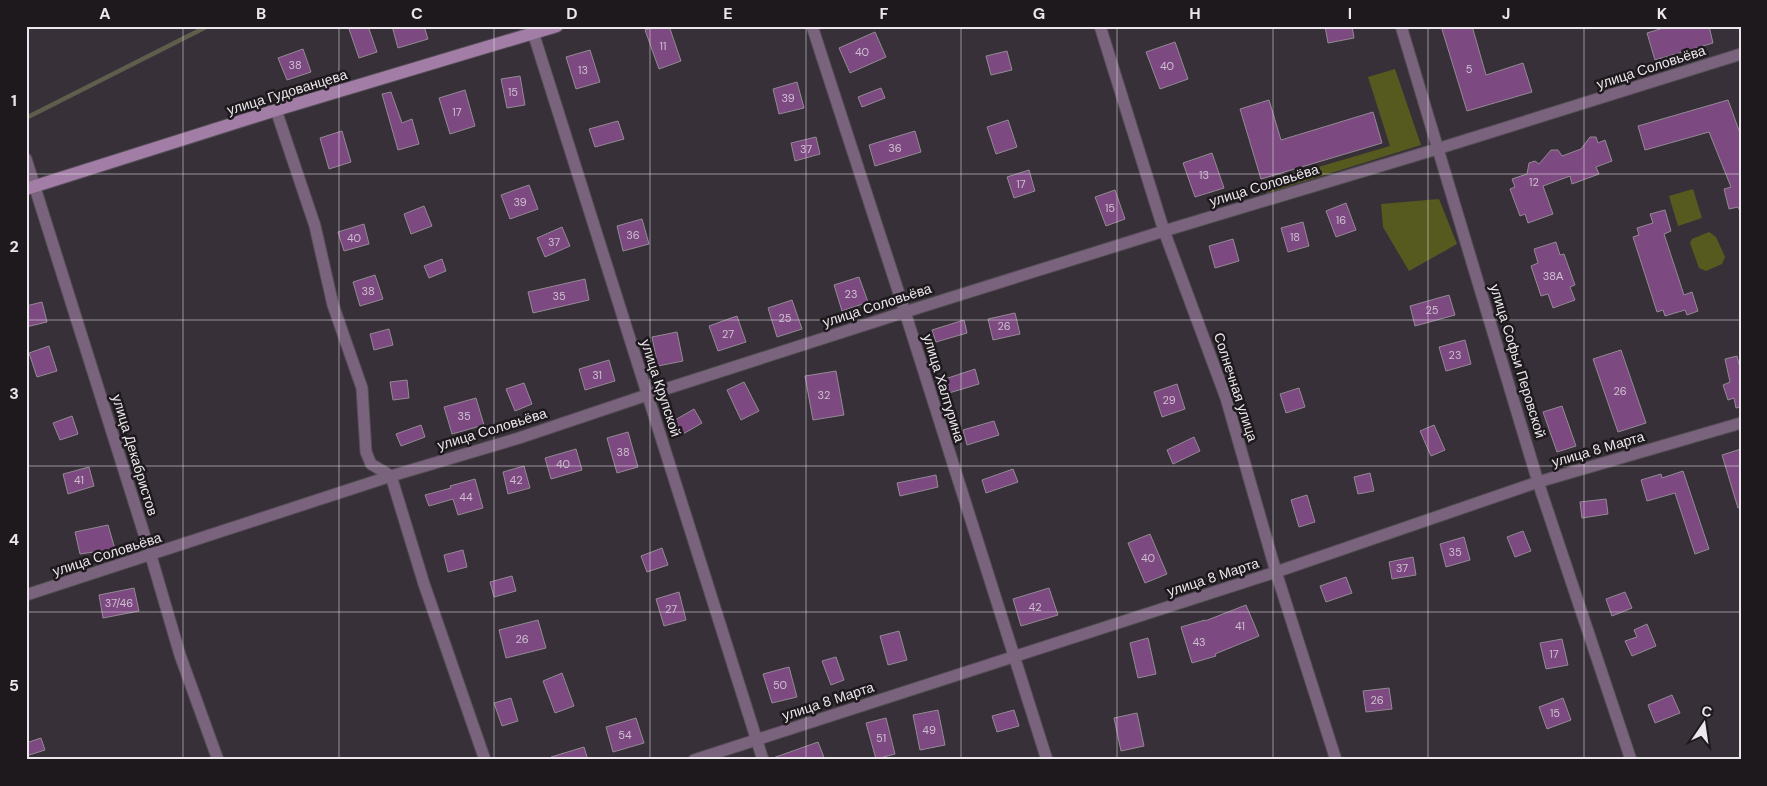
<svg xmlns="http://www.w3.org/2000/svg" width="1767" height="786" font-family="'DM Sans',sans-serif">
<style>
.green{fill:#575a1e}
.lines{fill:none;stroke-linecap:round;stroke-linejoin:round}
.stream{stroke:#5e5e4d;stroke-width:4.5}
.building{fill:#7c4981;stroke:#938a93}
.street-casing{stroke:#544d55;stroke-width:13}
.secondary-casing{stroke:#544d55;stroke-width:14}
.street{stroke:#7a637c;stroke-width:11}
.secondary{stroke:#a27ea6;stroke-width:12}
.grid{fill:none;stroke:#ebe7ec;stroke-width:1;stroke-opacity:0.55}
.labels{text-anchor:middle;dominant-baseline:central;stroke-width:5;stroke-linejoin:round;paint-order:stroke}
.number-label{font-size:11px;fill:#cfc0d1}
.street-label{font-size:14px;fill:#ebe7ec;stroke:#1d191d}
.neatline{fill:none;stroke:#ebe7ec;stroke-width:2}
.grid-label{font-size:16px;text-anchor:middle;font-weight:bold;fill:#ebe7ec}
</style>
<rect width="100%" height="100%" fill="#373038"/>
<g class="green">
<polygon points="1395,69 1421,145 1267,193 1264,183 1390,146 1368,77"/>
<polygon points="1693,189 1702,218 1678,226 1669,196"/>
<polygon points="1439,199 1457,244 1409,271 1383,227 1381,204"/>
<polygon points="1709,232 1716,237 1725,257 1722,264 1706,271 1699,268 1690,243 1692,239"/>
</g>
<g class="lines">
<polyline class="stream" points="26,118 208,26"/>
</g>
<g class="building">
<polygon points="348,26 368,26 377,52 359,58"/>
<polygon points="392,26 424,26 428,39 398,48"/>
<polygon points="657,26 669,26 681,61 659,69 645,30"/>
<polygon points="1325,26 1352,26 1354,38 1328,43"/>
<polygon points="1441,26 1472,26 1486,75 1523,63 1532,92 1467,111"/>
<polygon points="1670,26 1709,26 1713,43 1655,60 1647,33"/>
<polygon points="875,32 886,57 850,73 839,48"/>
<polygon points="1175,42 1188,79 1160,89 1146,52"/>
<polygon points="303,49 311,72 287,80 278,58"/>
<polygon points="590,50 600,82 576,89 566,57"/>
<polygon points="1007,51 1012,70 991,75 986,56"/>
<polygon points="520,76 525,105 507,108 501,79"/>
<polygon points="797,82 804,108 779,114 773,89"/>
<polygon points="881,88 885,98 862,107 858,97"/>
<polygon points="465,90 475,126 450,134 439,98"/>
<polygon points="391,92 402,123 412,119 419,144 398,150 382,94"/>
<polygon points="1269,100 1281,140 1373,112 1382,143 1261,179 1240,109"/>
<polygon points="1728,100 1741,136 1740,211 1738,207 1729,209 1724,189 1731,187 1709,132 1645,150 1638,126"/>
<polygon points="1008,120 1017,147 996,154 987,127"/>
<polygon points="618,121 624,139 595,147 589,129"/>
<polygon points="342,131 351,162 329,169 320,138"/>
<polygon points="915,131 921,152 875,166 869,145"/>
<polygon points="816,137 820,154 795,161 791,143"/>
<polygon points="1590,137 1596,137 1598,143 1605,140 1612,161 1596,167 1599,174 1572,184 1570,176 1543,186 1553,214 1528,223 1525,214 1520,216 1510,189 1515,187 1512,179 1527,174 1529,163 1535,161 1539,164 1551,150 1558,150 1562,156 1581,149"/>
<polygon points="1212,153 1224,188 1195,197 1183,163"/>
<polygon points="1029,170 1035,191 1014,198 1007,177"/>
<polygon points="529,185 538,209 510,219 501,195"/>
<polygon points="1115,190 1125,219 1106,226 1095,197"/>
<polygon points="1346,203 1356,230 1336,237 1326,211"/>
<polygon points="424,206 432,226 411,234 404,214"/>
<polygon points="1665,210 1671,231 1664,234 1684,295 1692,292 1698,311 1687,315 1685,310 1665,316 1663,310 1657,312 1633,237 1639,235 1637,228 1653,223 1650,214"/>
<polygon points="642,219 649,244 623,251 617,226"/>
<polygon points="1303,222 1309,246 1288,252 1281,228"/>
<polygon points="364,224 369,244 344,251 338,232"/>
<polygon points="562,227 570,246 545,257 537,238"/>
<polygon points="1233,239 1239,261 1215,268 1209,246"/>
<polygon points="1556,242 1560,255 1564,254 1575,285 1570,287 1575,300 1553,308 1548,294 1541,296 1531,266 1538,263 1534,249"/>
<polygon points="442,259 446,271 429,278 424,266"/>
<polygon points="375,275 383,299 360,306 353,282"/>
<polygon points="859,277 868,302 842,311 834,285"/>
<polygon points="585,279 589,300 533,313 528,292"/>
<polygon points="1449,295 1455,315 1415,326 1410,306"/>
<polygon points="792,300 802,329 777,337 768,308"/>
<polygon points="42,302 47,322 26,327 26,306"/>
<polygon points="1015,313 1020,334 993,340 988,319"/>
<polygon points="737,316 746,342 718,351 709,326"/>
<polygon points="964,320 967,333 936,342 932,330"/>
<polygon points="389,329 393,345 374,350 370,334"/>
<polygon points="677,332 683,361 658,366 652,337"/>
<polygon points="1465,340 1471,364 1446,371 1439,347"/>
<polygon points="49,346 57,371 37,377 29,353"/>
<polygon points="1621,350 1646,423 1618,432 1593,359"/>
<polygon points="1737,356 1741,372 1741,407 1736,408 1734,398 1728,400 1723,385 1730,382 1725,359"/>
<polygon points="609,360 615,381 585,390 579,369"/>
<polygon points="975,369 979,384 949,393 945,379"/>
<polygon points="836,371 844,415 813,420 805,376"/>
<polygon points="407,380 409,398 393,400 390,382"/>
<polygon points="744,382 759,411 741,420 727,390"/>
<polygon points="524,383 532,404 515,411 506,389"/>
<polygon points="1177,384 1185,409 1162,417 1154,392"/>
<polygon points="1299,388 1305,407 1286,413 1280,394"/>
<polygon points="476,398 484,425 452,434 444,407"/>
<polygon points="1562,406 1576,446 1557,452 1543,412"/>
<polygon points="694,409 702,423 683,434 675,420"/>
<polygon points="72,416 78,434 60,440 53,423"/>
<polygon points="994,421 999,435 967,445 963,430"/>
<polygon points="421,425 425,437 401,446 396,434"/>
<polygon points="1434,425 1445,450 1431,456 1420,431"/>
<polygon points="628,432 638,467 617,473 607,438"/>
<polygon points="1194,437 1200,451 1173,464 1167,450"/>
<polygon points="576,449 582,470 551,479 545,458"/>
<polygon points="1741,449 1741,507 1738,508 1722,455"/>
<polygon points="524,466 530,488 508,494 503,472"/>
<polygon points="89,467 94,486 68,494 63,474"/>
<polygon points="1013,469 1018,482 986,493 982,480"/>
<polygon points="1683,471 1709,549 1695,554 1675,493 1647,501 1641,480 1661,474 1662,478"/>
<polygon points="1370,473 1374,491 1358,494 1354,477"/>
<polygon points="936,475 938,487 900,496 897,483"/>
<polygon points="475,479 483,508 458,515 453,499 429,506 425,495 451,488 450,486"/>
<polygon points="1307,495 1315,522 1299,527 1291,500"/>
<polygon points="1606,499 1608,514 1582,518 1580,502"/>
<polygon points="108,525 115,549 80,554 75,532"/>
<polygon points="1523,531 1531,551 1515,557 1507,537"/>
<polygon points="1150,534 1167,574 1145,583 1128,543"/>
<polygon points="1464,537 1470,560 1446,567 1440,544"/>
<polygon points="662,548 668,565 647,572 641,556"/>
<polygon points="463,550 467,567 448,572 444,555"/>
<polygon points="1413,557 1416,575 1392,579 1389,562"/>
<polygon points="512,576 516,591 494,597 490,582"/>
<polygon points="1346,577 1352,593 1326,602 1320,586"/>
<polygon points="134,588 139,611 103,618 99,595"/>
<polygon points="1049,588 1058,615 1021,626 1013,599"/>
<polygon points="679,592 686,620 664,626 656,599"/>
<polygon points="1625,592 1632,608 1612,616 1606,599"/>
<polygon points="1246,605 1259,636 1215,654 1216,656 1192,663 1181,627 1205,620 1205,621"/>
<polygon points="538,620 546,648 506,658 499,630"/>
<polygon points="1647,624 1656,646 1632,656 1625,641 1637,637 1634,630"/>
<polygon points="899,631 907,660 888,665 880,636"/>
<polygon points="1148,638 1156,674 1138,678 1130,643"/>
<polygon points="1562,639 1568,665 1546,669 1540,643"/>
<polygon points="836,657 844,680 831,685 822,661"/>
<polygon points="789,667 797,697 772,703 763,674"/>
<polygon points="562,673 574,706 555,713 543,681"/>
<polygon points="1389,688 1392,709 1366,712 1363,691"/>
<polygon points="1672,695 1680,713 1655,723 1648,705"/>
<polygon points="511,698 518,721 502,726 494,703"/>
<polygon points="1563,698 1571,720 1547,729 1539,707"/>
<polygon points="938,710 945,745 920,750 913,715"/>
<polygon points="1014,710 1019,726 997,732 992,716"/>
<polygon points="1137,713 1144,746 1121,751 1114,718"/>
<polygon points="636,718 644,743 613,752 606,727"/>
<polygon points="886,718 895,754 876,759 866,723"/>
<polygon points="41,738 45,750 26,756 26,743"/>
<polygon points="818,742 825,760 773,760 773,758"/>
<polygon points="584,747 588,760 551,760 551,757"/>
</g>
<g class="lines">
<defs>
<g id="street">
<polyline points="531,26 763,760"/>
<polyline points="812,26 905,312 1047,760"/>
<polyline points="1100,26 1164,231 1226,398 1276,572 1336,760"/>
<polyline points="1401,26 1538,482 1631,760"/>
<polyline points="276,110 315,226 333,305 362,388 366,452 371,464 391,476 424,584 485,760"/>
<polyline points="26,159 151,556 180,655 218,760"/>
<polyline points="26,595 391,476 519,438 647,395 905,312 1164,231 1437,149 1741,54"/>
<polyline points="694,760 1276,572 1538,482 1741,423"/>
</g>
<polyline id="secondary" points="26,189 276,110 557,26"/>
</defs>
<use href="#street" class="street-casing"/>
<use href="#secondary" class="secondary-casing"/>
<use href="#street" class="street"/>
<use href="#secondary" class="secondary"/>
</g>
<path class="grid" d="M183,26V760M339,26V760M494,26V760M650,26V760M806,26V760M961,26V760M1117,26V760M1273,26V760M1428,26V760M1584,26V760M26,174H1741M26,320H1741M26,466H1741M26,612H1741"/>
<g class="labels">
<g class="number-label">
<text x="663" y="46">11</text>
<text x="862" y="52">40</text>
<text x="295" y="65">38</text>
<text x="1167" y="66">40</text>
<text x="1469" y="69">5</text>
<text x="583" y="70">13</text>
<text x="513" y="92">15</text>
<text x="788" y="98">39</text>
<text x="457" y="112">17</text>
<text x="895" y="148">36</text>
<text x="806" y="149">37</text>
<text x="1204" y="175">13</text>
<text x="1534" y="182">12</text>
<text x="1021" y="184">17</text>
<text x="520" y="202">39</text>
<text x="1110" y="208">15</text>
<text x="1341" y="220">16</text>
<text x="633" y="235">36</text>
<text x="1295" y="237">18</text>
<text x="354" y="238">40</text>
<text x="554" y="242">37</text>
<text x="1553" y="276">38А</text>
<text x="368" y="291">38</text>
<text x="851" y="294">23</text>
<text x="559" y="296">35</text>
<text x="1432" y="310">25</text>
<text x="785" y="318">25</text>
<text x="1004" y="326">26</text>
<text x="728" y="334">27</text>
<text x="1455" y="355">23</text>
<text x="597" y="375">31</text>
<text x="1620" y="391">26</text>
<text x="824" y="395">32</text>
<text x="1169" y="400">29</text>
<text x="464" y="416">35</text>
<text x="623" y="452">38</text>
<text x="563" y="464">40</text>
<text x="79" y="480">41</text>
<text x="516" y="480">42</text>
<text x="466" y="497">44</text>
<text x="1455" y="552">35</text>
<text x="1148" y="558">40</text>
<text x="1402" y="568">37</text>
<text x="119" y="603">37/46</text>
<text x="1035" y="607">42</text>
<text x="671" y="609">27</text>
<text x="1240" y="626">41</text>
<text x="522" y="639">26</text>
<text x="1199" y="642">43</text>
<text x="1554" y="654">17</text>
<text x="780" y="685">50</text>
<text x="1377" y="700">26</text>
<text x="1555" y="713">15</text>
<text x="929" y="730">49</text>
<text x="625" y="735">54</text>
<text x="881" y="738">51</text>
</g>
<g class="street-label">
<text transform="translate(1651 67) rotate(-18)">улица Соловьёва</text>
<text transform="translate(287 92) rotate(-17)">улица Гудованцева</text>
<text transform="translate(1264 185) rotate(-17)">улица Соловьёва</text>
<text transform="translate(877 305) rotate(-18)">улица Соловьёва</text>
<text transform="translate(1518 361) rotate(73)">улица Софьи Перовской</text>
<text transform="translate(1236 387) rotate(72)">Солнечная улица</text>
<text transform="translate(661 388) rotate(72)">улица Крупской</text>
<text transform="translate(944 388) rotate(73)">улица Халтурина</text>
<text transform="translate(492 429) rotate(-17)">улица Соловьёва</text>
<text transform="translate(1598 449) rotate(-16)">улица 8 Марта</text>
<text transform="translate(135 455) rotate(73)">улица Декабристов</text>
<text transform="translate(107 554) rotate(-18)">улица Соловьёва</text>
<text transform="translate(1213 577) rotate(-18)">улица 8 Марта</text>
<text transform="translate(828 701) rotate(-18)">улица 8 Марта</text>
</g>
</g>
<rect width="1767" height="786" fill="none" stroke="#1d191d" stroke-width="55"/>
<g transform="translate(1704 724) rotate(13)" stroke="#1d191d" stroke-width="4" paint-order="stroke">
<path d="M0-4L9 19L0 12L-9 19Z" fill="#ebe7ec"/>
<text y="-8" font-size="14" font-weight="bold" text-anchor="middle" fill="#ebe7ec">С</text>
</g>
<rect x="28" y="28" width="1712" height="730" class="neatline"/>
<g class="grid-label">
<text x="105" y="19">A</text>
<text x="261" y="19">B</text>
<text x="417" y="19">C</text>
<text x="572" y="19">D</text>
<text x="728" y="19">E</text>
<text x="884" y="19">F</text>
<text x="1039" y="19">G</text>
<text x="1195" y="19">H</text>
<text x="1350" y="19">I</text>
<text x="1506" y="19">J</text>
<text x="1662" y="19">K</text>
<text x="14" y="106">1</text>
<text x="14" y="252">2</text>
<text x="14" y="399">3</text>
<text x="14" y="545">4</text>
<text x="14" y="691">5</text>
</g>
</svg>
